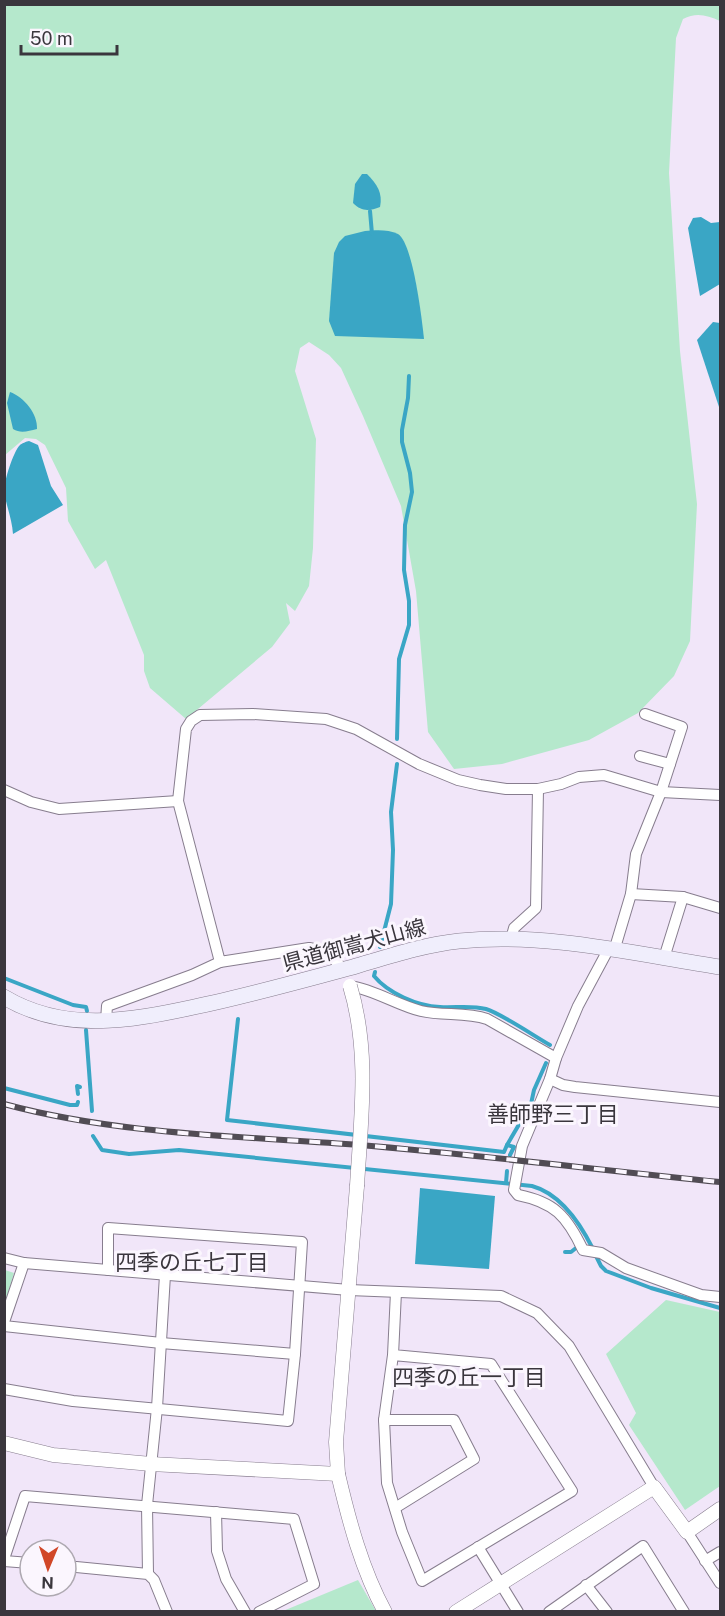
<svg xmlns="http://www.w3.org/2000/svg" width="725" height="1616" font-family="'Public Sans','Noto Sans JP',sans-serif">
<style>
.green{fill:#b5e8cc}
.water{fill:#3aa6c5}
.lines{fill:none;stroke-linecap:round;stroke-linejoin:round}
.stream{stroke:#3aa6c5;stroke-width:4}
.minor-casing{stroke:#877d8e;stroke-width:12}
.tertiary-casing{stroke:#877d8e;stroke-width:15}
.secondary-casing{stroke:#877d8e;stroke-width:16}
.minor{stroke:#fff;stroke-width:10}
.tertiary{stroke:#fff;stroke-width:14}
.secondary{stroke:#f0eefc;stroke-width:15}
.rail-casing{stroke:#514c54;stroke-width:6}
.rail{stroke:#fbf6fe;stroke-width:4;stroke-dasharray:11;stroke-linecap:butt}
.tertiary-bridge-casing{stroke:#877d8e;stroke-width:15;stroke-linecap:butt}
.tertiary-bridge{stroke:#fff;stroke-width:14}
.labels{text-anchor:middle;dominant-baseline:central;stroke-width:6;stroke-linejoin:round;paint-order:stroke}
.street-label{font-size:21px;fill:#3a363d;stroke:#fbf6fe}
.neighbourhood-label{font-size:22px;fill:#3a363d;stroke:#fbf6fe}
</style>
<rect width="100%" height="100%" fill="#f1e6f9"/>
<g class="green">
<path d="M5,5H720V21C707,15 696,12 683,19L676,38L669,173L680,351L697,504L690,641L674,676L638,713L589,740L502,764L454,769L428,732L416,591L401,506L363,416L341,368L329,355L309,342L300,348L295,371L316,439L313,548L309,586L295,611L286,603L290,623L272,647L186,719L150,688L144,671V655L106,560L95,569L68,521L66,488L45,445L36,439L25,438L5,455Z"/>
<polygon points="5,1270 14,1273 5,1304"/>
<polygon points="666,1300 720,1312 720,1486 685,1510 629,1425 636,1413 606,1354"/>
<polygon points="358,1580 376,1611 283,1611"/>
</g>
<g class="water">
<path d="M362,174H367C377,184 383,193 380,207C369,211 362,212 353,203L355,184Z"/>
<polygon points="701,217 711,223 720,222 720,284 700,296 688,228 693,218"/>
<path d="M365,231C375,230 388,229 398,234C413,243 422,320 424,339L335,336L329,321L334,253L339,242L345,236Z"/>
<polygon points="713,322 720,323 720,410 697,340"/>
<path d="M10,392C24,397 38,414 37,429C28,431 21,434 13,429L7,403Z"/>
<path d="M29,441L38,445L51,486L63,505L13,534C12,519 6,505 4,491C4,482 13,452 20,445C21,444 27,441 29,441Z"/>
<polygon points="420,1188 495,1196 489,1269 415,1264"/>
</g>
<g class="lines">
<g class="stream">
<polyline points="370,211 372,234"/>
<polyline points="397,739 399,659 409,625 409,601 404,570 405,525 412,492 410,473 402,442 402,430 408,398 409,376"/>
<polyline points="380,947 391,904 393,850 391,812 397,764"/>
<path d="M375,972L374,976C388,993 417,1006 440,1007C455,1008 471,1005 486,1009C502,1014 534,1036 550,1045"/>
<polyline points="4,978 73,1005 86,1007 87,1011"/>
<polyline points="238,1019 227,1120 504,1152 507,1145 514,1147 510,1155"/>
<polyline points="86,1030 92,1111"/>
<polyline points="4,1088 70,1105 77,1105 78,1102"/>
<polyline points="78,1094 77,1086 80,1087"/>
<path d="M93,1136L102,1150L129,1154L179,1150L532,1186C561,1194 580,1223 593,1249"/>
<polyline points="507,1145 531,1104 534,1090 546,1063"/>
<polyline points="506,1183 507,1171"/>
<polyline points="565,1252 571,1252 576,1248"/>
<polyline points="596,1256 601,1266 606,1271 651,1288 720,1308"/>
</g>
<defs>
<g id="minor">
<polyline points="640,756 670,764"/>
<polyline points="4,790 31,802 59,809 178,801"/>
<polyline points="631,894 683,897 720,908"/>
<polyline points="511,939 514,928 536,908 538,789"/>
<path d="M608,950L578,1006L556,1058L550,1079L522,1146L514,1190L518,1195C554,1202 567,1216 583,1250L601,1253L626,1268L701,1295L720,1297"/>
<polyline points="614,951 631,894 636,854 661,792 682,727 645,714"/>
<polyline points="664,958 683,897"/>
<polyline points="343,969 326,951 309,948 220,962 178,801 186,729 191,721 200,715 253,714 326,719 356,729 419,764 458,780 480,785 506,789 538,789 561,784 579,777 604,775 661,792 720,795"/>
<path d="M350,986C375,990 397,1005 421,1011C443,1016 466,1012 487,1019L556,1058"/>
<polyline points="106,1021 107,1006 192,975 220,962"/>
<polyline points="550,1079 563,1085 575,1087 720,1102"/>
<polyline points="4,1258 24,1263 349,1290 501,1296 537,1313 569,1346 654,1487"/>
<polyline points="4,1322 24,1263"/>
<polyline points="4,1326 161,1343 295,1354"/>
<polyline points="393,1355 491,1364 572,1491 422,1581 402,1532 387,1483 384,1420 393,1355 396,1292"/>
<polyline points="4,1389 73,1401 288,1421 295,1354 302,1242 108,1228 108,1270"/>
<polyline points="384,1420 454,1420 474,1459 395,1508"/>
<polyline points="216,1512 217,1551 226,1579 245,1612"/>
<polyline points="687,1532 720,1583"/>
<polyline points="478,1547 518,1612"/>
<polyline points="4,1559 25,1496 294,1519 314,1584 259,1612"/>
<polyline points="4,1561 30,1563"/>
<polyline points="705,1561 720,1552"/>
<polyline points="66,1566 148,1574 154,1580 167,1612"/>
<polyline points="148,1574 147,1505 157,1408 165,1275"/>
<polyline points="586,1585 607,1612"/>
<polyline points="549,1612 643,1546 684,1612"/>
</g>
<g id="tertiary">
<polyline points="4,1443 53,1455 151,1464 338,1474 336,1442 357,1186"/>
<path d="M338,1474C349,1521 362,1570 385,1612"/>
<polyline points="456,1612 654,1487 687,1532 720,1509"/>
</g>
<path id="secondary" d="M4,997C64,1033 129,1021 194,1007C247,996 300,981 353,967C387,957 422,945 459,941C546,932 635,954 720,967"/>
</defs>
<use href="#minor" class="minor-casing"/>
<use href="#tertiary" class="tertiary-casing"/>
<use href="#secondary" class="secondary-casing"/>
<use href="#minor" class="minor"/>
<use href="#tertiary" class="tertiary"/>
<use href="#secondary" class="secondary"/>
<defs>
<path id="rail" d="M4,1104C119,1135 242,1136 360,1145C480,1155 600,1170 720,1182"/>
</defs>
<use href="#rail" class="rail-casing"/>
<use href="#rail" class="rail"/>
<defs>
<path id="tertiary-bridge" d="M350,986C370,1052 361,1118 357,1186"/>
</defs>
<use href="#tertiary-bridge" class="tertiary-bridge-casing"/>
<use href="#tertiary-bridge" class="tertiary-bridge"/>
</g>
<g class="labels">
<g class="street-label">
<text transform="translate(354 945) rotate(-15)">県道御嵩犬山線</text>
</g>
<g class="neighbourhood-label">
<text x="553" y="1114">善師野三丁目</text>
<text x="192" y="1262">四季の丘七丁目</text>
<text x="469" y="1377">四季の丘一丁目</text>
</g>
</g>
<rect width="725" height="1616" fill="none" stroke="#3a363d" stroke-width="12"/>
<g transform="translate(48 1568) rotate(182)"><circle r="28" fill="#fbf6fe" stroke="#aea9b1" stroke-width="1.5"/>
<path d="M0-4.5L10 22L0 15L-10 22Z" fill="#d14728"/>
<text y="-9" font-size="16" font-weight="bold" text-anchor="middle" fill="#3a363d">N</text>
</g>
<path d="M21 45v9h96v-9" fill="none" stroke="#3a363d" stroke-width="3"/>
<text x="30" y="45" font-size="18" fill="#3a363d" stroke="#fbf6fe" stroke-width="4.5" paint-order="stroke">50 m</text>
</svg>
